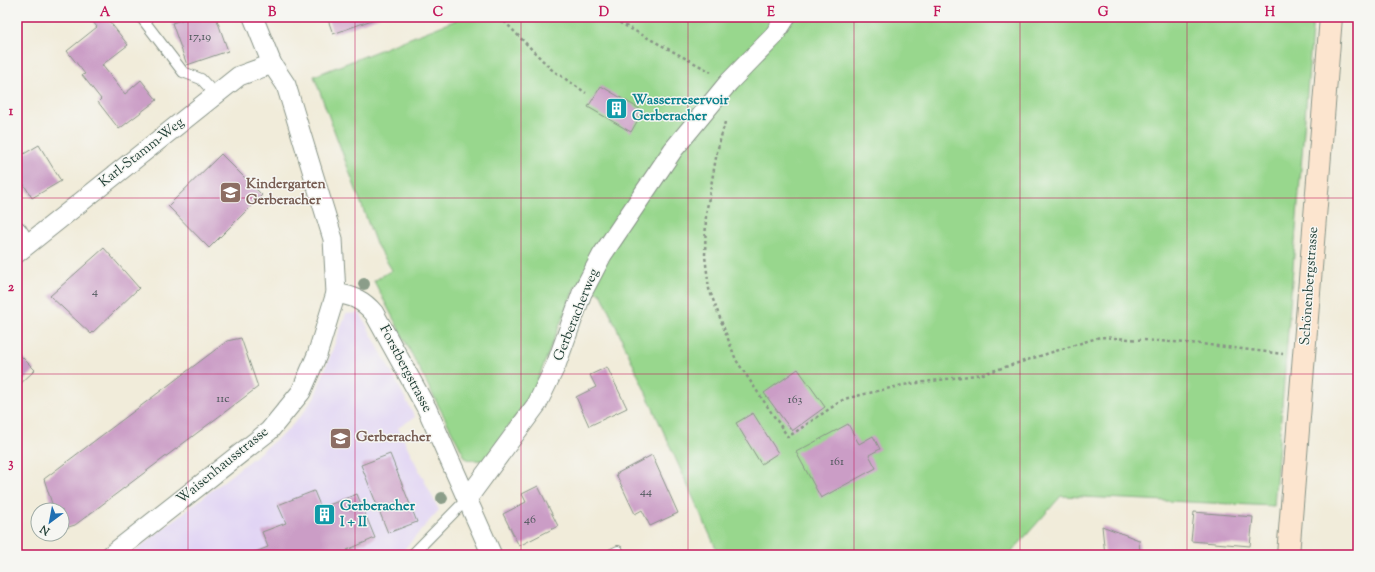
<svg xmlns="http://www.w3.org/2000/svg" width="1375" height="572" font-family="'Sorts Mill Goudy',serif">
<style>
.built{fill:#e1d4f4}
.green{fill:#98d78d;stroke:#5c8a60}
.building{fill:#cb9dc6}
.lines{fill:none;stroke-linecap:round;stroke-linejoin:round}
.lane-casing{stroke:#889487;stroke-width:12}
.street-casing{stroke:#889487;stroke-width:21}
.secondary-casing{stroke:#889487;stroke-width:24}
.path{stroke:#889487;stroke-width:2.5;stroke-dasharray:3 3;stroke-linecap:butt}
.lane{stroke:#fff;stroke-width:10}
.street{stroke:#fff;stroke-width:19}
.secondary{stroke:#fce5cf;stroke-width:22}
.tree{fill:#8b9d89}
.grid{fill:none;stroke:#c2185b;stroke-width:1;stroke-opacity:0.55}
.labels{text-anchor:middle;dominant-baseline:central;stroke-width:3;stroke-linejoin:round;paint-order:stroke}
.number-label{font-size:12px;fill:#4a5558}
.culture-label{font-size:14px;font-weight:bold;fill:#0d838f;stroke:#f6f6f2;text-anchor:start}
.street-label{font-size:14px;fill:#1f3d34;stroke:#f6f6f2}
.education-label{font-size:14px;font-weight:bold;fill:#785e54;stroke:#f6f6f2;text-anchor:start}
.neatline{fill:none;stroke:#c2185b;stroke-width:1.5}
.grid-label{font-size:13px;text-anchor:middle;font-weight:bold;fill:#c2185b}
</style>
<rect width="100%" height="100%" fill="#f6f6f2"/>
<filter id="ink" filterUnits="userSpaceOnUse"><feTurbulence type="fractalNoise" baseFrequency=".025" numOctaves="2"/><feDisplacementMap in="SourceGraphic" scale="8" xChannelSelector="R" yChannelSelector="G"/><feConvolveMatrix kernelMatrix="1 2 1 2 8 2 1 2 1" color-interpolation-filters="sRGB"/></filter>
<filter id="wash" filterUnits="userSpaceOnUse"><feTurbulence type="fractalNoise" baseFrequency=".012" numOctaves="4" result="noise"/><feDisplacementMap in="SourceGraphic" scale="16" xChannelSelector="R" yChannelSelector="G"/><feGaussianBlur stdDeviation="0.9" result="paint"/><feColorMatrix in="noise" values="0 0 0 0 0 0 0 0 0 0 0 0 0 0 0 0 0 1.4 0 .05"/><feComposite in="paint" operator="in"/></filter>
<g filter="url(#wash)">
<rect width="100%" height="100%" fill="#f1ecda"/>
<polygon class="built" points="360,313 415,417 398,428 439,510 399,555 130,555 287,431 304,412 315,396 346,314"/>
<polygon class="green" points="455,17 1313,17 1274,506 1061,496 1009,555 719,555 601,293 575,287 532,394 484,461 466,459 374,281 392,270 376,244 314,76 456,20"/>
<g id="blocks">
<g class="building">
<polygon points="99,17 106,17 128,45 102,65 125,94 141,80 157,100 119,129 98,102 101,99 82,75 85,74 67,51 97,27 93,22"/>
<polygon points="190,17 216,17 228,51 187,65 172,23"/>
<polygon points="327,17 380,17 333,34"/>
<polygon points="601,86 643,111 631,132 588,107"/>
<polygon points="39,145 61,181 32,198 17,173 17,158"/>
<polygon points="221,154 262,195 209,248 168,206"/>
<polygon points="104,248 139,288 91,334 50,296"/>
<polygon points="241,338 258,387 75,525 62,529 62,510 54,510 44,479 227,341"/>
<polygon points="17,352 35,370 17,387"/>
<polygon points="607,367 627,408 589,426 576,397 596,387 590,375"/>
<polygon points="798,369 825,407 792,431 764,393"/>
<polygon points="753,413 778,453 761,464 736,423"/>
<polygon points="848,424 859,444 873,436 880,449 869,455 876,468 821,498 796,452"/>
<polygon points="390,454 417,522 388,533 361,465"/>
<polygon points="652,455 678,513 650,526 642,510 635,514 616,474"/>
<polygon points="538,486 558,526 519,546 503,514 526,502 522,494"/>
<polygon points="314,491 321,508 357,494 375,538 347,550 349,555 248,555 268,547 262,532 286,523 278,505"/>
<polygon points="1194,512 1253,517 1250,546 1191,541"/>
<polygon points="1102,526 1139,540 1140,555 1105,555"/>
</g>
</g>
</g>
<g filter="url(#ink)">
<use href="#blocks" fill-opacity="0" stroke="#889487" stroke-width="1"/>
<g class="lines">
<defs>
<g id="lane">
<polyline points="141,17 183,72 201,79 216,95"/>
<polyline points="412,555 467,499"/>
<polyline points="610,555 618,551 620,555"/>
</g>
<g id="street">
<polyline points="17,231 26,245"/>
<polyline points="17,253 239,76 272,64"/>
<path d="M336,293C353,296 363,300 374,313L427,409L492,555"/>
<polyline points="467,499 537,404 556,365 582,293 602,255 673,150 729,82 773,37 786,17"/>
<polyline points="111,555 269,431 301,392 317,355 336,293 333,239 286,85 272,64 253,17"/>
</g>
<polyline id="secondary" points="1288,555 1331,17"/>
</defs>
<use href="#lane" class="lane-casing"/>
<use href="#street" class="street-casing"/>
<use href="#secondary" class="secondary-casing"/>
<g class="path">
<polyline points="500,17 551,69 586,93"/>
<polyline points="609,17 711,72"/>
<polyline points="725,122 717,152 706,214 705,256 709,289 736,360 788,437 844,399 903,385 983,374 1100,337 1201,344 1283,354"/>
</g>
<use href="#lane" class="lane"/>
<use href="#street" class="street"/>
<use href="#secondary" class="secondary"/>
</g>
<g class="tree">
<circle cx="364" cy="284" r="6"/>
<circle cx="442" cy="498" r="6"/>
</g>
</g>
<path class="grid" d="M188,17V555M355,17V555M521,17V555M688,17V555M854,17V555M1020,17V555M1187,17V555M17,198H1358M17,374H1358"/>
<defs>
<symbol id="building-square" viewBox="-11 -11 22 22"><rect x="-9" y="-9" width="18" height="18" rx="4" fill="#0f9aa8" stroke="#f6f6f2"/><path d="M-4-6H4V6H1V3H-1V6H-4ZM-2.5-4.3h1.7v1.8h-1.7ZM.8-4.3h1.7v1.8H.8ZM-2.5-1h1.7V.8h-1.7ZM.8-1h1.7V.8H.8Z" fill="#fff"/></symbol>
<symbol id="school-square" viewBox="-11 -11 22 22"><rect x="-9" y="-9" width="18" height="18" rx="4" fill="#8d6e63" stroke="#f6f6f2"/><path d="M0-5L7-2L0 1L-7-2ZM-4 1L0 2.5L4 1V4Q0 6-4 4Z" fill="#fff"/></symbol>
</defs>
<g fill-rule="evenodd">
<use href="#building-square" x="604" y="96" width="25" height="25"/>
<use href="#school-square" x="218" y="180" width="25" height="25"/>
<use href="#school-square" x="328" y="426" width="25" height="25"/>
<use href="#building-square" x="312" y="502" width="25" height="25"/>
</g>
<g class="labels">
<g class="number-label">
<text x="200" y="37">17,19</text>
<text x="95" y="292">4</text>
<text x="223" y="399">11c</text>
<text x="795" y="400">163</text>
<text x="837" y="462">161</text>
<text x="646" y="492">44</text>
<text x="530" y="520">46</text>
</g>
<g class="culture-label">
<text x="632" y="101">Wasserreservoir<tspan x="632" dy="16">Gerberacher</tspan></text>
<text x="340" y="507">Gerberacher<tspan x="340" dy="16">I + II</tspan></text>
</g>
<g class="street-label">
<text transform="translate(142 153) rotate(-38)">Karl-Stamm-Weg</text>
<text transform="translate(1310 286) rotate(-86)">Schönenbergstrasse</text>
<text transform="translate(577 315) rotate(-68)">Gerberacherweg</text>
<text transform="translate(405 369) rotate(62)">Forstbergstrasse</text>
<text transform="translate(223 466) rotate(-39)">Waisenhausstrasse</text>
</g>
<g class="education-label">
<text x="246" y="185">Kindergarten<tspan x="246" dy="16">Gerberacher</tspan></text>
<text x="356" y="438">Gerberacher</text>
</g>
</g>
<rect width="1375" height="572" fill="none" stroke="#f6f6f2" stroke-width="44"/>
<g transform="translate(50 522) rotate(212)"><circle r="19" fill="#f6f6f2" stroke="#a0aca6"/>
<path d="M0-3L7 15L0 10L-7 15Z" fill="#1f6fb2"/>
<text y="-6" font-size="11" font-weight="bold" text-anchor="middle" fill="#1f3d34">N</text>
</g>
<rect x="22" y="22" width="1331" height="528" class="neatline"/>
<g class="grid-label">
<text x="105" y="16">A</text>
<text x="272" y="16">B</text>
<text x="438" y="16">C</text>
<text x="604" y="16">D</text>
<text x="771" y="16">E</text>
<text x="937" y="16">F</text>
<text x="1103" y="16">G</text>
<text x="1270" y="16">H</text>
<text x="11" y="115">1</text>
<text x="11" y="291">2</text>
<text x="11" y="467">3</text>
</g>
</svg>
